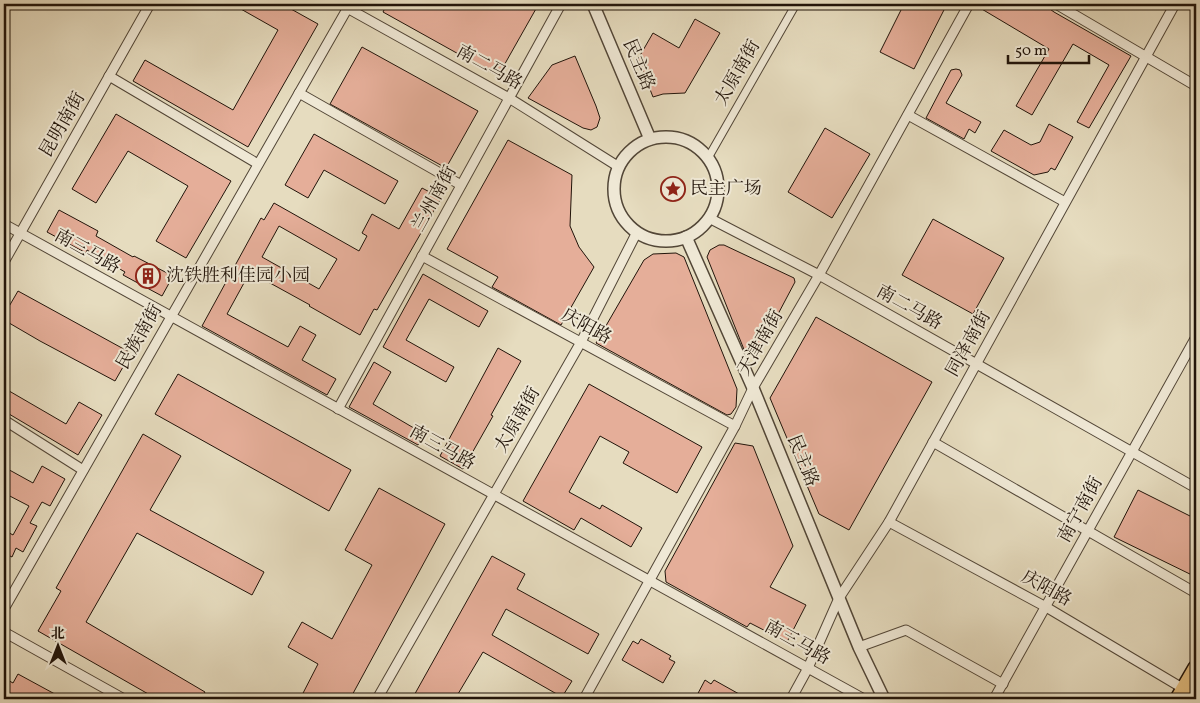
<svg xmlns="http://www.w3.org/2000/svg" width="1200" height="703" font-family="Vollkorn,'Noto Serif SC',serif">
<style>
.building{fill:#e5ae99;stroke:#21140a;fill-rule:evenodd}
.lines{fill:none;stroke-linecap:round;stroke-linejoin:round}
.pedestrian-casing{stroke:#524637;stroke-width:9}
.minor-casing{stroke:#524637;stroke-width:11}
.tertiary-casing{stroke:#524637;stroke-width:14}
.primary-casing{stroke:#21140a;stroke-width:18}
.pedestrian{stroke:#efe8d5;stroke-width:7}
.minor{stroke:#efe8d5;stroke-width:9}
.tertiary{stroke:#efe8d5;stroke-width:11}
.primary{stroke:#e3be80;stroke-width:15}
.labels{text-anchor:middle;dominant-baseline:central;stroke-width:4;stroke-linejoin:round;paint-order:stroke}
.street-label{font-size:18px;fill:#21140a;stroke:#efe8d5}
.poi-label{font-size:18px;fill:#21140a;stroke:#efe8d5;text-anchor:start}
</style>
<rect width="100%" height="100%" fill="#e6dcbf"/>
<filter id="stains"><feTurbulence type="fractalNoise" baseFrequency=".004" numOctaves="4"/><feColorMatrix values="0 0 0 0 .2 0 0 0 0 .09 0 0 0 0 .02 0 0 0 .5 -.17"/></filter>
<radialGradient id="worn" r=".72"><stop offset=".6" stop-color="#630" stop-opacity="0"/><stop offset="1" stop-color="#630" stop-opacity=".3"/></radialGradient>
<g class="building">
<polygon points="232,4 282,4 318,24 248,147 133,81 145,60 233,110 278,30"/>
<polygon points="387,4 530,4 537,7 498,76 383,12"/>
<polygon points="904,4 947,4 914,69 880,52"/>
<polygon points="975,4 1043,4 1054,12 1131,56 1089,128 1077,122 1109,65 1073,44 1032,115 1016,106 1049,49 975,5"/>
<polygon points="695,19 720,33 685,93 663,94 653,97 638,59 653,33 679,48"/>
<polygon points="362,47 478,111 446,168 330,104"/>
<polygon points="575,56 596,106 600,118 597,127 591,130 583,128 528,98 552,65"/>
<polygon points="956,69 960,70 962,75 946,103 981,122 975,133 969,129 964,139 926,118 951,70"/>
<polygon points="116,114 231,181 186,258 156,241 188,186 128,151 96,203 72,189"/>
<polygon points="1049,124 1073,137 1055,170 1051,168 1048,172 1034,175 991,151 1004,130 1031,145 1040,142"/>
<polygon points="825,128 870,154 832,218 788,192"/>
<polygon points="314,134 398,181 385,204 324,170 308,198 285,185"/>
<polygon points="508,140 572,175 570,226 579,247 594,267 561,325 492,287 498,277 447,249"/>
<path d="M422,188L441,198L377,310L374,309L360,335L309,306L310,305L250,272L227,314L288,347L300,326L316,335L302,360L336,379L327,395L202,326L261,218L264,220L274,203L359,251L367,236L362,233L372,214L399,229ZM279,226L337,259L319,289L262,257Z"/>
<polygon points="59,210 98,231 96,236 133,257 134,256 173,276 162,296 123,275 125,272 87,250 86,253 47,232"/>
<polygon points="933,219 1004,258 973,314 902,275"/>
<polygon points="719,245 724,245 794,278 795,282 759,350 751,354 745,352 707,257 710,250"/>
<polygon points="676,253 684,257 737,389 736,407 731,414 727,415 596,343 644,260 653,254"/>
<polygon points="423,274 488,311 479,327 429,299 406,340 454,367 446,382 383,347"/>
<polygon points="18,291 131,353 115,381 40,341 4,320 4,315"/>
<polygon points="816,317 932,382 849,530 819,514 770,398"/>
<polygon points="498,348 521,361 491,415 493,416 463,469 440,456"/>
<polygon points="374,362 391,372 373,404 424,434 418,445 349,407"/>
<polygon points="178,374 351,470 329,511 155,414"/>
<polygon points="589,384 702,447 677,493 623,463 629,452 600,436 569,492 600,509 602,505 642,528 631,547 581,518 574,530 523,501"/>
<polygon points="4,388 66,424 79,402 102,415 78,455 4,411"/>
<polygon points="143,434 181,456 150,510 264,572 252,595 137,533 86,622 205,692 201,699 157,699 38,631 61,591 56,588"/>
<polygon points="735,443 753,446 793,546 770,587 806,605 787,642 750,623 747,627 666,582 665,571"/>
<polygon points="42,466 65,479 50,506 42,502 30,523 37,526 23,552 16,548 12,557 4,553 4,530 13,535 29,506 4,493 4,467 33,483"/>
<polygon points="379,488 445,524 350,699 300,699 318,664 288,647 302,622 332,639 372,565 345,550"/>
<polygon points="1138,490 1196,519 1196,577 1114,537"/>
<polygon points="492,556 525,574 517,589 599,634 588,654 506,609 492,635 572,681 562,697 483,652 455,699 412,699"/>
<polygon points="641,639 671,656 669,659 675,662 663,683 622,660 633,641 638,644"/>
<polygon points="18,674 64,699 21,699 11,694 8,699 4,699 4,678 13,683"/>
<polygon points="705,680 711,684 714,680 748,699 695,699"/>
</g>
<g class="lines">
<defs>
<polyline id="pedestrian" points="708,158 796,4"/>
<g id="minor">
<polyline points="340,4 509,98 619,167"/>
<polyline points="1056,4 1196,86"/>
<polyline points="109,76 258,164"/>
<polyline points="299,93 461,185"/>
<polyline points="908,115 1065,202"/>
<polyline points="709,218 819,275 1196,488"/>
<polyline points="4,224 864,699"/>
<polyline points="422,256 735,426"/>
<polyline points="4,262 150,4"/>
<polyline points="338,409 561,4"/>
<polyline points="4,420 83,470"/>
<polyline points="933,442 1196,593"/>
<polyline points="889,522 1046,607 1184,689"/>
<polyline points="4,609 350,4"/>
<polyline points="4,632 124,699"/>
<polyline points="859,647 906,630 1003,684"/>
<polyline points="377,699 581,342 637,232"/>
<polyline points="584,699 735,426 753,388 819,275 969,4"/>
<polyline points="791,699 808,668 839,598 889,522 1175,4"/>
<polyline points="994,699 1196,337"/>
</g>
<g id="tertiary">
<polyline points="593,4 650,139"/>
<circle cx="666" cy="189" r="52"/>
<polyline points="686,237 753,388 859,647 884,699"/>
</g>
<polyline id="primary" points="1178,699 1196,668"/>
</defs>
<use href="#pedestrian" class="pedestrian-casing"/>
<use href="#minor" class="minor-casing"/>
<use href="#tertiary" class="tertiary-casing"/>
<use href="#primary" class="primary-casing"/>
<use href="#pedestrian" class="pedestrian"/>
<use href="#minor" class="minor"/>
<use href="#tertiary" class="tertiary"/>
<use href="#primary" class="primary"/>
</g>
<defs>
<symbol id="sight-ring" viewBox="-11 -11 22 22"><circle r="9.5" fill="#efe8d5" stroke="#8f2418" stroke-width="1.5"/><path d="M0-6L1.8-2.2L6-1.7L2.9 1.2L3.7 5.4L0 3.3L-3.7 5.4L-2.9 1.2L-6-1.7L-1.8-2.2Z" fill="#8f2418"/></symbol>
<symbol id="building-ring" viewBox="-11 -11 22 22"><circle r="9.5" fill="#efe8d5" stroke="#8f2418" stroke-width="1.5"/><path d="M-4-6H4V6H1V3H-1V6H-4ZM-2.5-4.3h1.7v1.8h-1.7ZM.8-4.3h1.7v1.8H.8ZM-2.5-1h1.7V.8h-1.7ZM.8-1h1.7V.8H.8Z" fill="#8f2418"/></symbol>
</defs>
<g fill-rule="evenodd">
<use href="#sight-ring" x="659" y="175" width="28" height="28"/>
<use href="#building-ring" x="134" y="262" width="28" height="28"/>
</g>
<g class="labels">
<g class="street-label">
<text transform="translate(638 65) rotate(67)">民主路</text>
<text transform="translate(489 68) rotate(29)">南二马路</text>
<text transform="translate(738 73) rotate(-60)">太原南街</text>
<text transform="translate(63 125) rotate(-60)">昆明南街</text>
<text transform="translate(435 199) rotate(-61)">兰州南街</text>
<text transform="translate(87 252) rotate(29)">南三马路</text>
<text transform="translate(909 308) rotate(29)">南二马路</text>
<text transform="translate(586 327) rotate(29)">庆阳路</text>
<text transform="translate(140 337) rotate(-60)">民族南街</text>
<text transform="translate(761 343) rotate(-60)">天津南街</text>
<text transform="translate(969 344) rotate(-61)">同泽南街</text>
<text transform="translate(518 420) rotate(-60)">太原南街</text>
<text transform="translate(442 448) rotate(29)">南三马路</text>
<text transform="translate(802 461) rotate(68)">民主路</text>
<text transform="translate(1081 510) rotate(-61)">南宁南街</text>
<text transform="translate(1046 589) rotate(29)">庆阳路</text>
<text transform="translate(797 643) rotate(29)">南三马路</text>
</g>
<g class="poi-label">
<text x="690" y="189">民主广场</text>
<text x="166" y="276">沈铁胜利佳园小园</text>
</g>
</g>
<rect width="1200" height="703" fill="none" stroke="#e6dcbf" stroke-width="20"/>
<rect x="5" y="5" width="1190" height="693" fill="none" stroke="#21140a" stroke-width="2.5"/>
<rect x="10" y="10" width="1180" height="683" fill="none" stroke="#21140a"/>
<g transform="translate(58 646)" stroke="#efe8d5" stroke-width="4" paint-order="stroke">
<path d="M0-4L9 19L0 12L-9 19Z" fill="#21140a"/>
<text y="-8" font-size="14" font-weight="bold" text-anchor="middle" fill="#21140a">北</text>
</g>
<path d="M1008 55v8h81v-8" fill="none" stroke="#21140a" stroke-width="2.5"/>
<text x="1015" y="55" font-size="15" fill="#21140a" stroke="#efe8d5" stroke-width="4" paint-order="stroke">50 m</text>
<rect width="100%" height="100%" filter="url(#stains)"/>
<rect width="100%" height="100%" fill="url(#worn)"/>
</svg>
